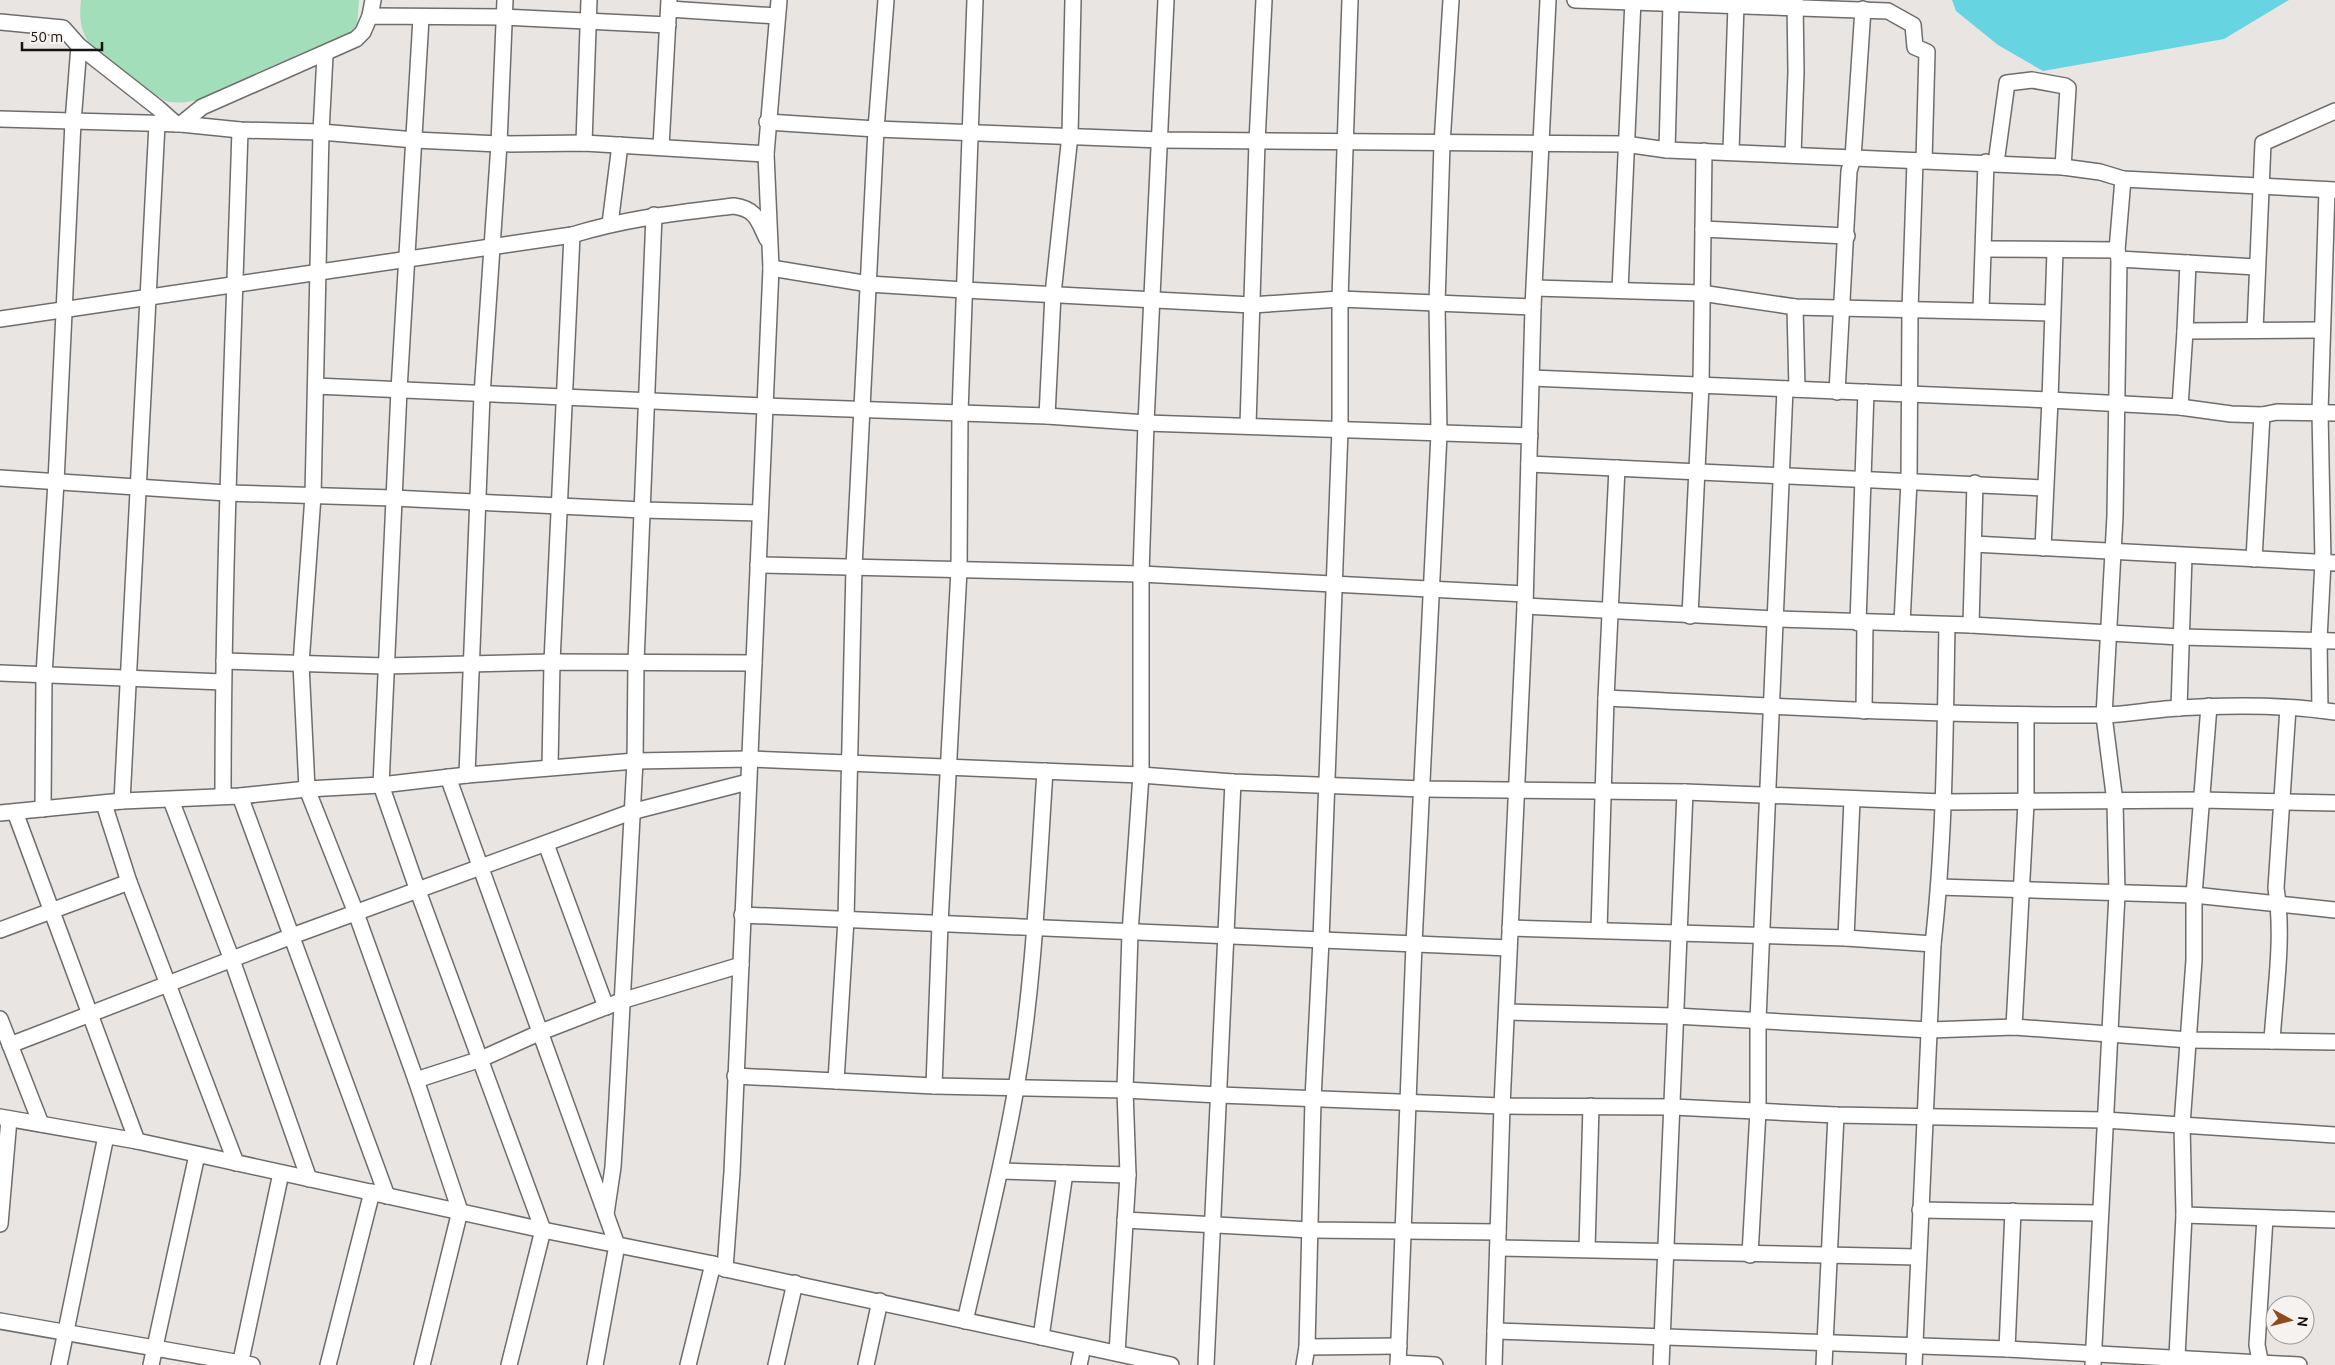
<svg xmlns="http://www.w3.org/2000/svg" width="2335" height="1365" font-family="Ubuntu,sans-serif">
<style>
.green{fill:#a3deba}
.water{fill:#66d5e1}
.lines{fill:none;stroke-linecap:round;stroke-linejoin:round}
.minor-casing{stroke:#6f6d6b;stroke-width:18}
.minor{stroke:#fff;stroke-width:15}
</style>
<rect width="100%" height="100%" fill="#e8e5e3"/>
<path class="green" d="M81,0H359L357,25L344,39C302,58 213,108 169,102C160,100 125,73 115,66C88,48 77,33 81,0Z"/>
<polygon class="water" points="1952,0 2289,0 2224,39 2043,71 1998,45 1956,11"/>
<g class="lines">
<defs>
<g id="minor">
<polyline points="1575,0 1888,11 1913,25 1915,47 1927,52 1924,161"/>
<polyline points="669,9 777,16"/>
<polyline points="370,16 373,0"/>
<polyline points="421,18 399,390 381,785 418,891 543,1230 509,1365"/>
<polyline points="0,22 63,28 79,46 158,108 176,124"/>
<polyline points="325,55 321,132 313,496 301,664 307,789 356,913 416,1080 460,1211 422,1365"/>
<polyline points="0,119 181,124 240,130 321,132 415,140 499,144 584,143 766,154"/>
<polyline points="767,122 876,129 1161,140 1625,144 1667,150 2063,167 2100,172 2123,179 2335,190"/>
<polyline points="181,124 202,107 356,39 363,32 370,16 504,17 668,25"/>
<polyline points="584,143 589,0"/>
<polyline points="661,147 669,0"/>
<polyline points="1667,150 1671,3"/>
<polyline points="1731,151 1736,5"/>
<polyline points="1793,155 1796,72 1795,0"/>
<polyline points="1996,163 2007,83 2032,80 2065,86 2068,88 2063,167"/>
<polyline points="610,224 620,145"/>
<polyline points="1703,229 1847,236"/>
<polyline points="1985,249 2117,250"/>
<polyline points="2119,259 2256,267"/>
<polyline points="771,268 869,284 964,290 1252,305 1340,299 1533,307"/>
<polyline points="1535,288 1701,293 1795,307 2052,313"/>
<polyline points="1620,290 1633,0"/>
<polyline points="1795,307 1797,389"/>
<polyline points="1981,310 1986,162"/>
<path d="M0,319L572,235C628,218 676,213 734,206C756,209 758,220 767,239"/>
<polyline points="2255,330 2263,143 2335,111"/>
<polyline points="2185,331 2188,263"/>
<polyline points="1532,378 2050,400 2180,407 2231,414 2262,415 2277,412 2335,413"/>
<polyline points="316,386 764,406 1047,416 1146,423 1530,436"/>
<polyline points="1837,392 1849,171 1853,158 1863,9"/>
<polyline points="2180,407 2185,331 2322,330"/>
<polyline points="1047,416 1053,294 1070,135 1073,0"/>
<polyline points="1248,425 1257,142 1264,0"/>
<polyline points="1529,464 2045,488"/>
<polyline points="0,478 227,493 393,498 642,510 760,513"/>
<polyline points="1974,544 2335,563"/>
<polyline points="2043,548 2050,400 2055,251"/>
<polyline points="2254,559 2262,415"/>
<polyline points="758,565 1141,574 1525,594"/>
<polyline points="1525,606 1775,619 1971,625 2180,637 2335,641"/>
<polyline points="1690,616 1701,385 1704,151"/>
<polyline points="1858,623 1866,392"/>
<polyline points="1902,623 1909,481 1910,310 1915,161"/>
<polyline points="1971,625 1975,483"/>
<polyline points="224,661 385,666 552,662 754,663"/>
<polyline points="0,673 223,682"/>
<path d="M1606,698C1771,706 1936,716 2101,715C2123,715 2144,711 2165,709C2222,705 2279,704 2335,712"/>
<polyline points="2179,708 2184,556"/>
<polyline points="2320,710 2319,639 2323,562 2320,412 2327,190"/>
<polyline points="1864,711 1865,623"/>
<polyline points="550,767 552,662 572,235"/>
<polyline points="467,775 482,395 499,144 505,0"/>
<polyline points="448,777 617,1245 595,1365"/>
<path d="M223,796C223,574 233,352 240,130"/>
<polyline points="240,796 387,1196"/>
<polyline points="171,800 232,960 309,1179"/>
<polyline points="122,801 157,124"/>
<polyline points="104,804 129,882 236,1163"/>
<polyline points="43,809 44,675 56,482 73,122 79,46"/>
<polyline points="15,812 137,1141"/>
<polyline points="0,813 122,801 240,796 307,789 381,785 467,775 635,761 750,759 1141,775 1233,782 1423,789 1685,792 1943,802 2202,800 2335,803"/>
<polyline points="546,844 606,1007"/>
<polyline points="1939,887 2194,895 2335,910"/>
<polyline points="742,915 1509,948"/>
<polyline points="1510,928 1846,938 1933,944"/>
<polyline points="0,930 129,882"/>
<polyline points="1599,930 1606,698 1617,468"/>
<polyline points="1846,938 1852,800"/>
<polyline points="1507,1012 1675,1016 1930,1030 2014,1027 2189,1040 2335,1042"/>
<polyline points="0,1019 41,1124"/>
<polyline points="2014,1027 2026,803 2026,715"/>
<path d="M2272,1041C2275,991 2284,938 2276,888L2288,708"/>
<polyline points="10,1045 292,936 631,812 748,782"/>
<polyline points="735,1076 934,1086 1125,1090 1219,1095 1502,1106 1673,1107 1836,1115 2105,1120 2335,1135"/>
<polyline points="416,1080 481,1059 541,1032 621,1001 741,965"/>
<polyline points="836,1081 846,920 854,567 876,129 886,0"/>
<polyline points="934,1086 940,924 959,570 960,413 975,0"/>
<polyline points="0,1117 137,1141 543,1230 713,1264 725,1269 1171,1365"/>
<polyline points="1001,1171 1128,1175"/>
<polyline points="1920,1210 2099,1213"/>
<polyline points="606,1214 613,1167 616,1118 635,761 636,662 654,215"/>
<polyline points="2184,1215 2335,1220"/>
<polyline points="1125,1220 1310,1230 1498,1232"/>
<polyline points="0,1224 9,1119"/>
<polyline points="1498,1248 1918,1257"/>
<polyline points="1587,1249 1591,1106"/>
<polyline points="1750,1255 1758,1111 1758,1020 1785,389"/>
<polyline points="725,1269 732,1172 771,268 766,154 779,0"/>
<polyline points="0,1321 252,1365"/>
<path d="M965,1321C983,1243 1003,1166 1016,1088C1034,983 1038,876 1045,771"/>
<polyline points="1495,1331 2007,1349 2299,1365"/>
<polyline points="1041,1337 1065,1173"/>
<polyline points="1307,1347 1399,1346"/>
<polyline points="2007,1349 2013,1211"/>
<polyline points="1117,1353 1128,1175 1125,1090 1130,933 1141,775 1141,574 1146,423 1166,0"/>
<polyline points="2177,1357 2184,1215 2182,1125 2194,960 2194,895 2209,706"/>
<polyline points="1398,1363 1435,1365"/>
<polyline points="59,1365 106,1136"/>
<polyline points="151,1365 197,1155"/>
<polyline points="240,1365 281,1173"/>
<polyline points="328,1365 372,1192"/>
<polyline points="688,1365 713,1264"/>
<polyline points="776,1365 795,1283"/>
<polyline points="866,1365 880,1301"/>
<polyline points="1079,1365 1083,1347"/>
<polyline points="1206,1365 1233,782"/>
<polyline points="1304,1365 1307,1347 1313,1099 1321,940 1340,430 1340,299 1350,0"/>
<polyline points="1398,1365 1414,944 1439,434 1437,304 1442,144 1451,0"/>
<polyline points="1494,1365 1502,1106 1525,606 1533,307 1548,0"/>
<polyline points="1661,1365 1685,792"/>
<polyline points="1824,1365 1836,1115"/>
<path d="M1914,1365L1933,944C1945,838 1945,732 1947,625"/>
<polyline points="2093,1365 2117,894 2115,802 2104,716 2115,516 2119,259 2117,250 2123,179"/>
<polyline points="2261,1365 2257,1345 2265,1218"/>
</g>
</defs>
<use href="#minor" class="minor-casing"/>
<use href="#minor" class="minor"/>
</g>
<g transform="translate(2290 1320) rotate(97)"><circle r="24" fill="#f5f2f0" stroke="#9b9997"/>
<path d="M0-4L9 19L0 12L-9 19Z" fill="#8e4b1d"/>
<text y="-8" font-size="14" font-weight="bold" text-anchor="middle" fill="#141312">N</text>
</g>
<path d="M22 42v8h80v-8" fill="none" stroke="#141312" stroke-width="2.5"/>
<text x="30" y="42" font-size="15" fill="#141312" stroke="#f5f2f0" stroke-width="4" paint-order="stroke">50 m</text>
</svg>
